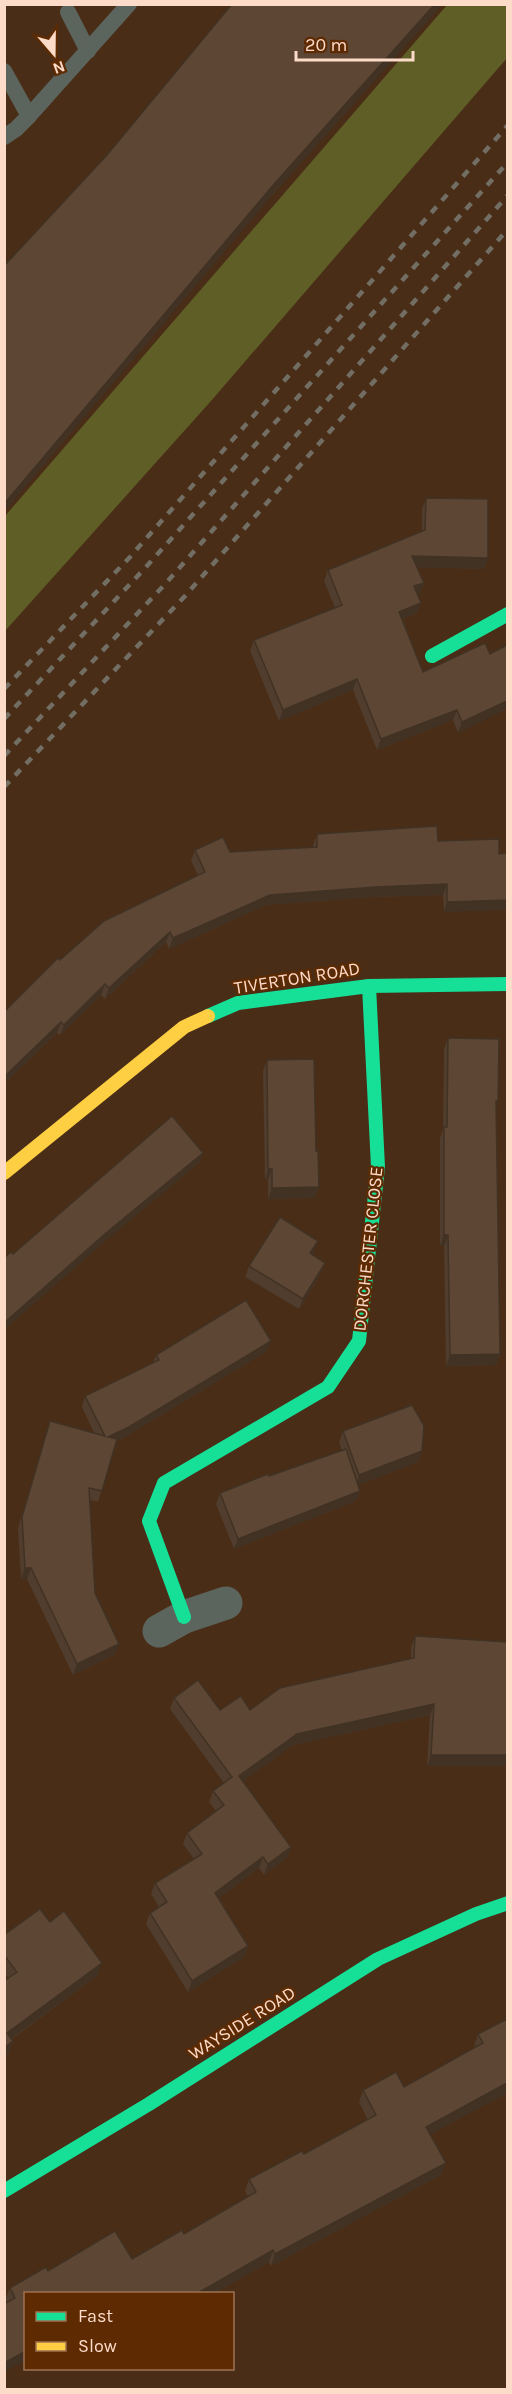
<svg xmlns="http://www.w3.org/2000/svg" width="512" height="2394" font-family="Karla,sans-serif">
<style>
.green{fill:#5f5e26}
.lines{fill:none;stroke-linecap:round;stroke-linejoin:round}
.lane{stroke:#5c655d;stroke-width:16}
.street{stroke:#5c655d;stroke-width:33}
.fast{stroke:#16e098;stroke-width:14}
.slow{stroke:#ffcf43;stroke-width:14}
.rail{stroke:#726e63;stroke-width:4.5;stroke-dasharray:8 8;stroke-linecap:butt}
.wall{fill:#503d2d}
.shaded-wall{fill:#413224}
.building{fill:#5d4734;stroke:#413224;stroke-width:1.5}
.labels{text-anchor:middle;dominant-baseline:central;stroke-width:4.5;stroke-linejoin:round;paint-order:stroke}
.street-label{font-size:18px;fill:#fddbc9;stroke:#5e2a02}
</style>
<rect width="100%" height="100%" fill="#492d17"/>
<polygon class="green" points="447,5 507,5 507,58 211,401 5,631 5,516"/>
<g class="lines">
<g class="lane">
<polyline points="68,12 88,51"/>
<polyline points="4,71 29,116"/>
<polyline points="4,137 16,129 29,116 129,4"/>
</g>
<polyline class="street" points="159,1631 184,1617 226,1603"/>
<g class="fast">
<polyline points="432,656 508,614"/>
<polyline points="208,1016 238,1003 369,986 508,984"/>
<polyline points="184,1617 149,1521 164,1483 328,1387 359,1341 378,1167 369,986"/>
<polyline points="4,2191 149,2104 378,1959 476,1914 508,1903"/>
</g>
<polyline class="slow" points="4,1173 184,1027 208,1016"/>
<g class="rail">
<polyline points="4,689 130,557 508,125"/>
<polyline points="4,719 146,567 508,162"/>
<polyline points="4,756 167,582 508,195"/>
<polyline points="4,787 185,596 508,229"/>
</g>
</g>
<g class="wall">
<polygon points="426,498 484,569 417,567 424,583 420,594 417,595 421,603 417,613 403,619 423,672 490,654 458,733 453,720 377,750 353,690 279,721 250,651 254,640 335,608 324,581 328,570 422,531 422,509"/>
<polygon points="317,834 438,841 499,839 444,912 443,895 372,897 266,905 169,949 166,942 105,999 101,995 60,1035 57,1033 4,1084 4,1012 60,960 198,875 191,861 195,850 230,852 313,847 313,845"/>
<polygon points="448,1038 496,1106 500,1354 496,1365 446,1366 444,1246 440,1246 440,1138 443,1129 444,1049"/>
<polygon points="267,1060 315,1198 268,1199 268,1180 265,1180 263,1071"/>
<polygon points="318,1241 312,1255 325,1263 321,1273 299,1309 245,1277 249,1266"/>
<polygon points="267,1351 125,1437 116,1442 98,1502 90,1500 95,1593 115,1654 73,1675 27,1579 21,1579 18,1528 50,1421 94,1433 82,1407 85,1396 153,1363 156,1355"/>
<polygon points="343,1431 422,1451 418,1462 358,1485 360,1491 356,1501 234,1549 216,1504 220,1493 342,1451 339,1442"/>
<polygon points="415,1636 507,1642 507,1766 427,1766 430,1715 293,1745 243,1781 291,1847 287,1858 264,1875 259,1868 219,1898 248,1946 244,1957 188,1992 146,1924 150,1913 159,1907 151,1894 155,1883 194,1859 183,1844 187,1833 216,1811 209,1802 213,1791 224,1783 170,1709 174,1698 220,1710 250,1710 411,1659 411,1647"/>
<polygon points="50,1922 98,1975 12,2039 9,2053 4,2056 4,1981 8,1978 4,1973 4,1935"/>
<polygon points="478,2034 507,2093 430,2134 441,2175 271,2266 269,2262 213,2294 26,2294 7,2303 5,2300 10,2288 48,2271 132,2259 184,2234 248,2197 245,2191 249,2179 304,2154 368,2120 359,2102 363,2090 404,2087 475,2048 474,2046"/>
</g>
<g class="shaded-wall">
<polygon points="435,4 443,4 270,198 4,512 4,504 275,183"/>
<polygon points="412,556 488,558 484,569 409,567"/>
<polygon points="424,583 420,594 410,597 414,586"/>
<polygon points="421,603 417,613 396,622 399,612"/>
<polygon points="357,679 353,690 279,721 283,710"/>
<polygon points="507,701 507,709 458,733 462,722"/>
<polygon points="457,710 453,720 377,750 381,739"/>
<polygon points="447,884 443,895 372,897 266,905 169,949 173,938 270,895 376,887"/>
<polygon points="507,900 507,910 444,912 447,902"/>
<polygon points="170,932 166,942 105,999 109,988"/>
<polygon points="105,984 101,995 60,1035 64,1025"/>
<polygon points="61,1022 57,1033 4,1084 4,1077"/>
<polygon points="203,1153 199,1163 102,1244 4,1330 4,1323 106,1233"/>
<polygon points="268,1169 272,1169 268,1180 265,1180"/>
<polygon points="319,1187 315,1198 268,1199 272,1188"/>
<polygon points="444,1235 448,1235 444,1246 440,1246"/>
<polygon points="318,1241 314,1252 306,1264 310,1253"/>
<polygon points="325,1263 321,1273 299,1309 303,1299"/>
<polygon points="271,1341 267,1351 125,1437 104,1448 108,1437"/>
<polygon points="500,1354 496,1365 446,1366 450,1355"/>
<polygon points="422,1451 418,1462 356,1486 359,1475"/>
<polygon points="360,1491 356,1501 234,1549 238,1539"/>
<polygon points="25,1568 31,1568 27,1579 21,1579"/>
<polygon points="119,1644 115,1654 73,1675 77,1664"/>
<polygon points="434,1704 430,1715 293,1745 235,1787 239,1776 297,1734"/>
<polygon points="431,1755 507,1755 507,1766 427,1766"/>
<polygon points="291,1847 287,1858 264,1875 268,1864"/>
<polygon points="263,1857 259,1868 211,1904 215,1893"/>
<polygon points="248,1946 244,1957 188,1992 192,1981"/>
<polygon points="102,1963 98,1975 4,2044 7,2033"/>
<polygon points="13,2041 9,2053 4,2056 4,2048"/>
<polygon points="507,2083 507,2093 422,2139 426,2127"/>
<polygon points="446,2163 441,2175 271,2266 275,2254"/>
<polygon points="273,2250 269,2262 213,2294 196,2294"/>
<polygon points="26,2351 26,2360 4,2372 4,2363"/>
</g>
<g class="building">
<polygon points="232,4 435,4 275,183 4,504 4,266 107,155"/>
<polygon points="426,498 488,499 488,558 412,556 424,583 414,586 421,603 399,612 423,672 485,643 490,654 507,645 507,701 462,722 457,710 381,739 357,679 283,710 254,640 342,605 328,570 425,530"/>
<polygon points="437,826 438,841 499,839 499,854 507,853 507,900 447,902 447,884 376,887 270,895 173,938 170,932 109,988 105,984 64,1025 61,1022 4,1077 4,1012 58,958 60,960 104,921 205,872 195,850 223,837 230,852 317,847 317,834"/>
<polygon points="448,1038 499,1039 498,1101 496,1101 500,1354 450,1355 448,1235 444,1235 444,1127 447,1127"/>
<polygon points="314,1059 316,1151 318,1150 319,1187 272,1188 272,1169 268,1169 267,1060"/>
<polygon points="172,1116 203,1153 106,1233 4,1323 4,1258 11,1252 13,1254"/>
<polygon points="280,1217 318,1241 310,1253 325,1263 303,1299 249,1266"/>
<polygon points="246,1300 271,1341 129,1427 108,1437 117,1439 102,1491 89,1488 95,1593 119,1644 77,1664 31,1568 25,1568 22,1517 50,1421 105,1436 85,1396 159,1360 156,1355"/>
<polygon points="412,1405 424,1426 422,1451 359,1475 343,1431"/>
<polygon points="346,1449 360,1491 238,1539 220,1493 268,1474 269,1476"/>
<polygon points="415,1636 507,1642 507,1755 431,1755 434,1704 297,1734 239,1776 291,1847 268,1864 263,1857 215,1893 248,1946 192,1981 150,1913 167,1902 155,1883 202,1854 187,1833 224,1805 213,1791 232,1777 174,1698 198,1680 220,1710 241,1696 250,1710 280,1688 414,1658"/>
<polygon points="40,1909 50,1922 64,1911 102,1963 7,2033 13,2041 4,2048 4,1981 17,1972 4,1955 4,1935"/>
<polygon points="507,2019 507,2083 426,2127 446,2163 275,2254 273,2250 196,2294 26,2294 26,2351 4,2363 4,2304 15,2298 10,2288 46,2267 48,2271 115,2231 132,2259 182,2230 184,2234 256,2192 249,2179 302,2151 304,2154 376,2115 363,2090 396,2072 404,2087 483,2043 478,2034"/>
</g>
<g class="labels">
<g class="street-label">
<text transform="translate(297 978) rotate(-9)">TIVERTON ROAD</text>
<text transform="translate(368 1249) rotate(-84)">DORCHESTER CLOSE</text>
<text transform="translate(242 2023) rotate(-32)">WAYSIDE ROAD</text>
</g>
</g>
<rect width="512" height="2394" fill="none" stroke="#fddbc9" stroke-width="12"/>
<rect x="24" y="2292" width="210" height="78" fill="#5e2a02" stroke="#9e7152" stroke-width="1.5"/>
<rect x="36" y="2312" width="30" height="9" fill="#16e098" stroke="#9e7152" stroke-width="1.5"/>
<text x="78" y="2322" font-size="18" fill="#fddbc9">Fast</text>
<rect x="36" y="2342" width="30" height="9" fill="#ffcf43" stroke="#9e7152" stroke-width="1.5"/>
<text x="78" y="2352" font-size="18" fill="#fddbc9">Slow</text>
<g transform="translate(54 54) rotate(160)" stroke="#5e2a02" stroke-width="4.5" paint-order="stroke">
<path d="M0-4.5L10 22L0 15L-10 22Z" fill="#fddbc9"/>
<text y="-9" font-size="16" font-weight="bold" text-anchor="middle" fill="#fddbc9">N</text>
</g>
<path d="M296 51v9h117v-9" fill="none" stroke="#fddbc9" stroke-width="3"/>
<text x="305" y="51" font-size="18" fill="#fddbc9" stroke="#5e2a02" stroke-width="4.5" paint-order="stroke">20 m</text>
</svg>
